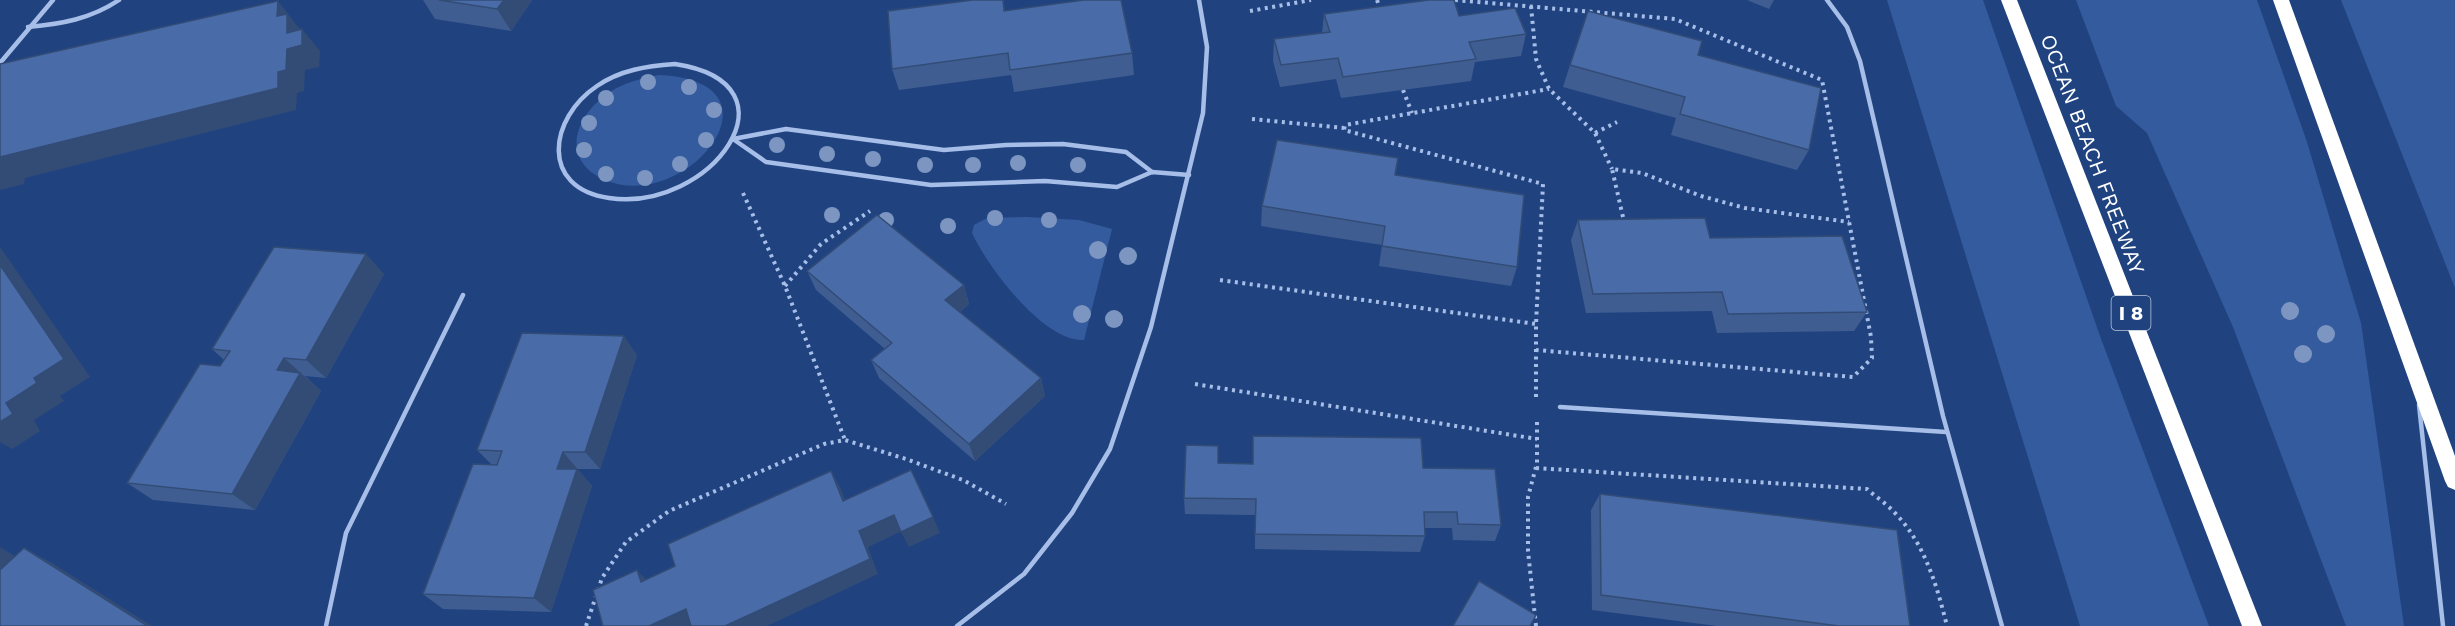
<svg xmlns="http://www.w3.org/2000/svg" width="2455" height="626" font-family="'Work Sans',sans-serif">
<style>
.green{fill:#345b9e}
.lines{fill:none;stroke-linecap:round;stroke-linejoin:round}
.path{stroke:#a6bee8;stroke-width:4;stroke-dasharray:3 4.5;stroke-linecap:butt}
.lane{stroke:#a6bee8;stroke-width:4.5}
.highway{fill:#fff;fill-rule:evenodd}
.tree{fill:#7d96c1}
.wall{fill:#3f5d91}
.shaded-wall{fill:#334c76}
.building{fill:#496ca9;stroke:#334c76;stroke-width:1.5}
.labels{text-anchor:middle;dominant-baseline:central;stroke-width:4.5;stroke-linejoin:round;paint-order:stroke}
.shield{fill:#204380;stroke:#bcc7d9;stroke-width:1.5}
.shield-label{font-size:20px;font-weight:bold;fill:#fff}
.street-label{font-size:21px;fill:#fff;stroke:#204380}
</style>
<rect width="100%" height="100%" fill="#204380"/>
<g class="green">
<polygon points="1887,0 1983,0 2100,336 2209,626 2080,626"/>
<polygon points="2076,0 2257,0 2307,142 2361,323 2404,626 2346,626 2233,327 2147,133 2116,106"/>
<polygon points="2341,0 2455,0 2455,288"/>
<path d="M658,75C793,80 688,215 605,180C558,159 576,114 610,92C625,82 641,79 658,75Z"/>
<path d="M1027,217L1079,220L1112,229L1084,340C1044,343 987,266 972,233L974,225L987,218Z"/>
</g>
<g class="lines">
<g class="path">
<polyline points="1377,0 1381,11"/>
<polyline points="1455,0 1675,19 1822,80 1871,337 1872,358 1853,377 1536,350"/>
<polyline points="1531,6 1536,59 1549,89 1595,133 1612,169"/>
<polyline points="1250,11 1311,0"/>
<polyline points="1403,90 1412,113"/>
<polyline points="1252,119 1344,128"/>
<polyline points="1595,133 1617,122"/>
<polyline points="743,193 785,286 845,440"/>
<polyline points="1623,217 1612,169 1642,173 1701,196 1745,208 1849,222"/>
<polyline points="1220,280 1536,324"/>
<polyline points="785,286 821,244 870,211"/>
<polyline points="1195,384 1537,439"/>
<polyline points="1536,397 1536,324 1543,184 1344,130 1345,125 1549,89"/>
<path d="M1536,468L1867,489C1876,497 1887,504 1895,513C1925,544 1937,586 1947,626"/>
<polyline points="586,626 602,578 626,542 669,511 824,444 845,440 906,459 963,480 1006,504"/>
<polyline points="1536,626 1528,551 1528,497 1537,463 1537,419"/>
</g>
<g class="lane">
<polyline points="1827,0 1847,27 1860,61 1943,416 2002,626"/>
<path d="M28,27C61,24 91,19 119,0"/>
<polyline points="0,63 53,0"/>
<path d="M675,64C806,84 710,213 609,198C539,188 549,118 597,86C620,70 647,66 675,64Z"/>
<polyline points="733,139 766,162 931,185 1045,181 1117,187 1152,172 1189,175"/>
<polyline points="733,139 786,129 944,150 1006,145 1063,144 1126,152 1152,172"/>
<polyline points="2419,405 2443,626"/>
<polyline points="1560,407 1946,432"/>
<polyline points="326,626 346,533 463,295"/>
<polyline points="957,626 1024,574 1072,513 1110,449 1151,327 1203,113 1207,47 1199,0"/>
</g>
<g class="highway">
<polygon points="2001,0 2017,0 2262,626 2242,626"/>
<polygon points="2273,0 2289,0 2455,456 2455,490 2448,487 2445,481"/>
</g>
</g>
<g class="tree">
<circle cx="648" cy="82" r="8"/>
<circle cx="689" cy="87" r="8"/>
<circle cx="606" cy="98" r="8"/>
<circle cx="714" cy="110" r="8"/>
<circle cx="589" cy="123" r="8"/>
<circle cx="706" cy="140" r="8"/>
<circle cx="777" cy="145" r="8"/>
<circle cx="584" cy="150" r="8"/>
<circle cx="827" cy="154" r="8"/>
<circle cx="873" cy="159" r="8"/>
<circle cx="1018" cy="163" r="8"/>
<circle cx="680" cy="164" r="8"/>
<circle cx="925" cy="165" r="8"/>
<circle cx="973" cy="165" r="8"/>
<circle cx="1078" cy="165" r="8"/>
<circle cx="606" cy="174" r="8"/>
<circle cx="645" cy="178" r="8"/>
<circle cx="832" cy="215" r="8"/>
<circle cx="995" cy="218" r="8"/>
<circle cx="886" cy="220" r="8"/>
<circle cx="1049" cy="220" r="8"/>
<circle cx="948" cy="226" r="8"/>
<circle cx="1098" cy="250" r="9"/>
<circle cx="1128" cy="256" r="9"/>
<circle cx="2290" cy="311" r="9"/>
<circle cx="1082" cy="314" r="9"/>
<circle cx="1114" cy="319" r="9"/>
<circle cx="2326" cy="334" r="9"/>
<circle cx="2303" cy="354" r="9"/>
</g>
<g class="wall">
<polygon points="423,0 532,0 511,31 435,19"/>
<polygon points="1003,0 1005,11 1132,53 1134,75 1014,92 1011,75 899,90 892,69"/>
<polygon points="1747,0 1774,0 1769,9"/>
<polygon points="1324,14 1459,16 1526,34 1521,56 1475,62 1471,81 1341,98 1336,79 1280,87 1273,61 1274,39 1322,33"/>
<polygon points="1698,55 1809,150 1797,170 1671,135 1676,118 1563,87 1570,65"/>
<polygon points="1395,175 1517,267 1511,286 1379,266 1382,245 1261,226 1262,206"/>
<polygon points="1578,220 1710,238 1867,312 1854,331 1717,333 1712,311 1586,313 1571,240"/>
<polygon points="807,271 964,285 969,304 960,312 1041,378 1045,396 975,461 879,378 871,360 885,349 816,290"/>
<polygon points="384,274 326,378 305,376 321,391 255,510 153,500 127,483 220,366 224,360 212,349"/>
<polygon points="637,355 600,469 578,469 578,470 592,486 551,612 443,609 423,594 492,465 477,450"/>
<polygon points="1423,468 1501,525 1495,541 1453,540 1452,528 1424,528 1425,536 1420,552 1255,549 1255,515 1185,514 1184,498"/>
<polygon points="1600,494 1910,626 1717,626 1592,610 1591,510"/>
</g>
<g class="shaded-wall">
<polygon points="504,0 532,0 511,31 497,9"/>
<polygon points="278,1 302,32 302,29 320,51 319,67 305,70 304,91 297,93 296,110 25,178 24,184 0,190 0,157 278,72 287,33 277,16"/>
<polygon points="0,247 90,377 60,396 64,401 34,420 40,431 12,449 0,442 0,422 6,403 34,378 0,265"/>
<polygon points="366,254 384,274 326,378 306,360"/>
<polygon points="964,285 969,304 951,319 945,300"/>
<polygon points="624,336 637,355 600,469 585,452"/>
<polygon points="284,358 321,391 255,510 232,494 277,370"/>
<polygon points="1041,378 1045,396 975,461 969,444"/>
<polygon points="563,452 592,486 551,612 534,598 557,469"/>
<polygon points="831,471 840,487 852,517 843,501"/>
<polygon points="894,515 902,531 868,547 878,574 767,626 725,626 859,531"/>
<polygon points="933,517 940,533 909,547 901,532"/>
<polygon points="0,547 18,558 0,578"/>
<polygon points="24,548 52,563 152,626 145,626"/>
<polygon points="637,570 651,585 641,582"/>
<polygon points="686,609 693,626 649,626"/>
</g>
<g class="building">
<polygon points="439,0 504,0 497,9"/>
<polygon points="973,0 1003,0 1004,11 1084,0 1121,0 1132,53 1010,70 1008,53 892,69 888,11"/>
<polygon points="1429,0 1454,0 1459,16 1515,8 1526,34 1469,42 1476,59 1343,77 1338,58 1281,65 1274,39 1330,32 1324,14"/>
<polygon points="278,1 277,16 287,14 287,33 302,29 302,45 287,49 286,70 278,72 278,88 0,157 0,64"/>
<polygon points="1588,11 1702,41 1698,55 1821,88 1809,150 1680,114 1685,97 1570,65"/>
<polygon points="1277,140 1398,158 1395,175 1524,195 1517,267 1382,246 1385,226 1262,206"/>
<polygon points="877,215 964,285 945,300 1041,378 969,444 871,360 892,343 807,271"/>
<polygon points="1705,218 1710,238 1842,236 1867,312 1728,314 1722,292 1593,294 1578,220"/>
<polygon points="274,247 366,254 306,360 284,358 277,370 300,373 232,494 127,483 200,364 220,366 230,351 212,349"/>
<polygon points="0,265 64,359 34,378 37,383 6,403 13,414 0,422"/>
<polygon points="522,333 624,336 585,452 563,452 557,469 577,469 534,598 423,594 473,464 497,465 502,451 477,450"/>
<polygon points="1253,436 1421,438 1423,468 1495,469 1501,525 1458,524 1457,512 1424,512 1425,536 1255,534 1256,499 1184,498 1186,445 1218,446 1218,463 1253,464"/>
<polygon points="911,470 933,517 901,532 894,515 859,531 870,559 725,626 691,626 686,609 649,626 603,626 593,590 637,570 641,582 675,566 668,544 831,471 843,501"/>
<polygon points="1600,494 1897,530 1910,626 1839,626 1601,595"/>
<polygon points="24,548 146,625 145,626 0,626 0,570"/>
<polygon points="1479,581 1536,615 1530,626 1453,626"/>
</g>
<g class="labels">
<rect class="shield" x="2111.5" y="296" width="39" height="34" rx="4.5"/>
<g class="shield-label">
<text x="2131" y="313">I 8</text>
</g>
<g class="street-label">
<text transform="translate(2093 154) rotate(69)">OCEAN BEACH FREEWAY</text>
</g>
</g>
</svg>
